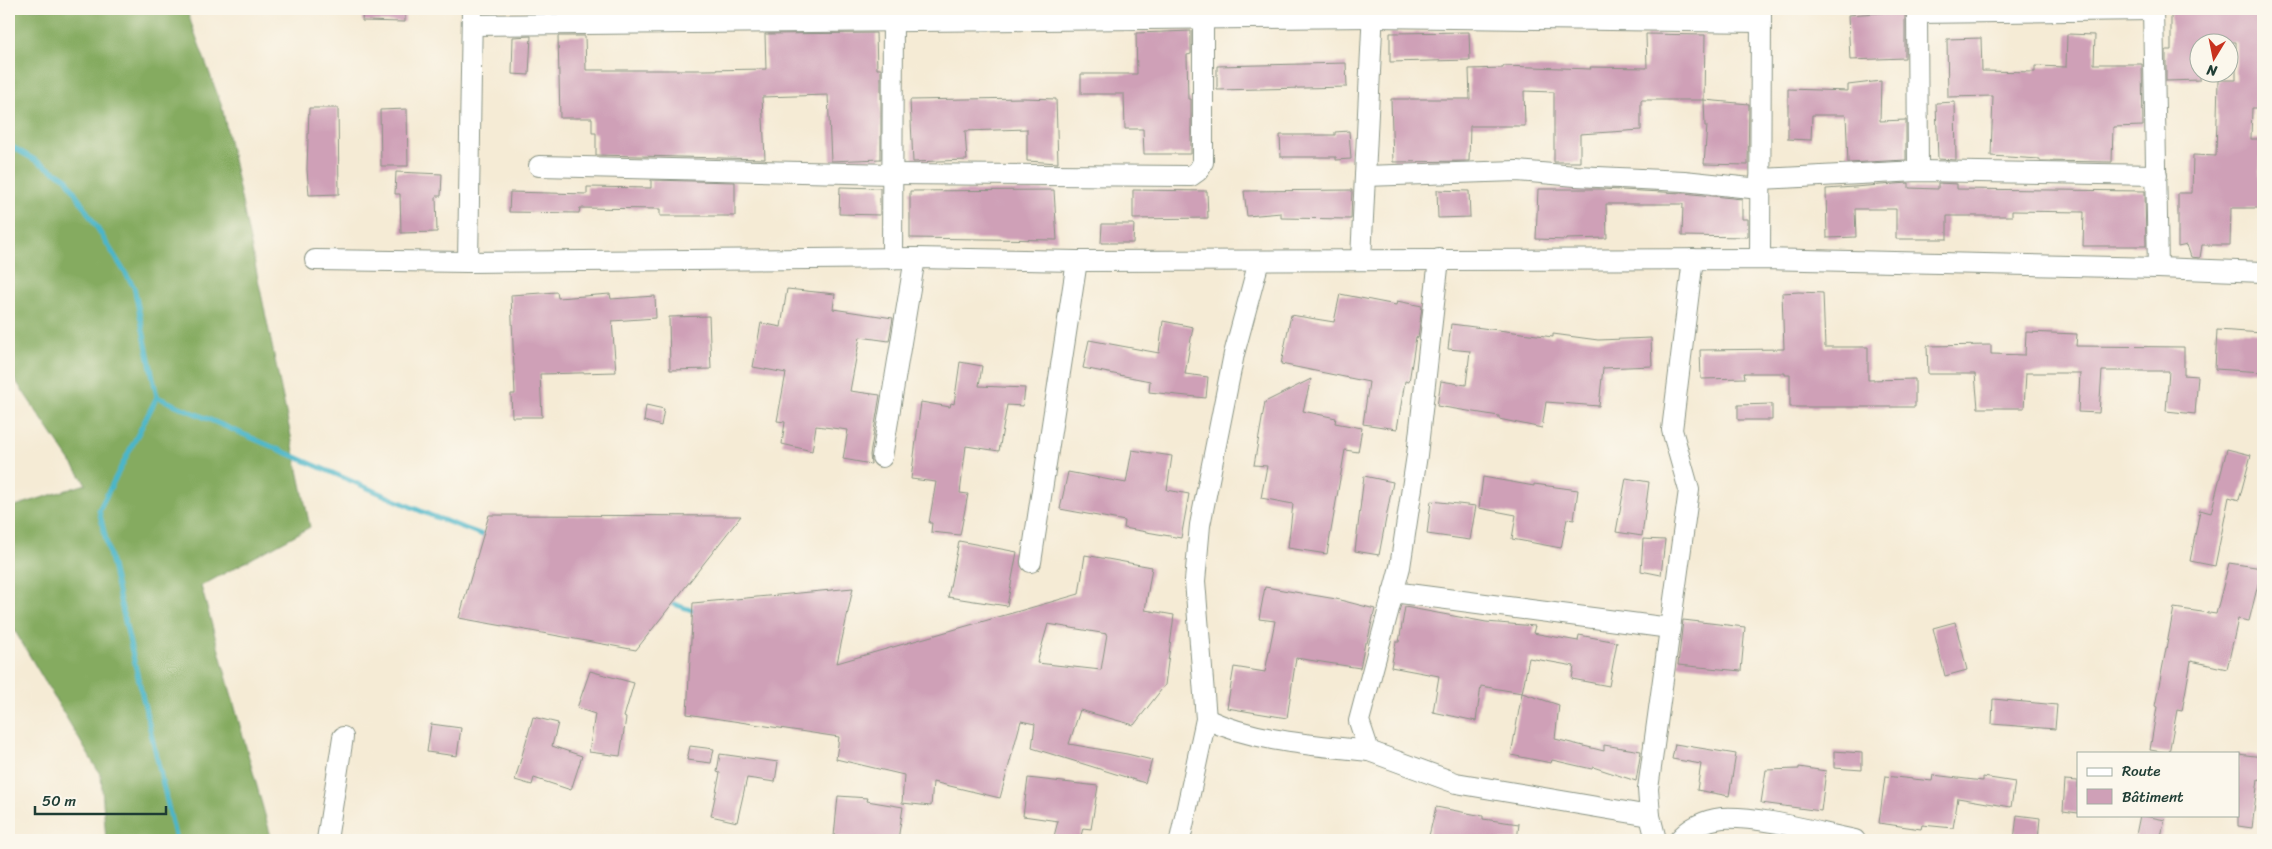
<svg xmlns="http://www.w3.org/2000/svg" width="2272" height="849" font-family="Sriracha,sans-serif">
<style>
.forest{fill:#85ab60;stroke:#52744a}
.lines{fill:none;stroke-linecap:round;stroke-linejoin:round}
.stream{stroke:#4cb6c9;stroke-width:5}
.building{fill:#cfa0b7;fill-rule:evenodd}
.minor-casing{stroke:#8a9484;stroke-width:22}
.minor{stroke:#fff;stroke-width:20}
</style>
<rect width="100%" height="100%" fill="#fbf7ec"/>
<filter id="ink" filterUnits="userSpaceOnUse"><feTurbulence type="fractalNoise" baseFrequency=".02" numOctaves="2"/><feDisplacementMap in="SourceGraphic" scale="10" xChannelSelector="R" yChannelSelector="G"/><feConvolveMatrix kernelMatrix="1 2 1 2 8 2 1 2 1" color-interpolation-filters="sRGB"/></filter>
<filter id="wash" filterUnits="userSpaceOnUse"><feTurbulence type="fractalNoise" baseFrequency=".0096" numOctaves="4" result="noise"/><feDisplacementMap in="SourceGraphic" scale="20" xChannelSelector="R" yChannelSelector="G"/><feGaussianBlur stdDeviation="1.12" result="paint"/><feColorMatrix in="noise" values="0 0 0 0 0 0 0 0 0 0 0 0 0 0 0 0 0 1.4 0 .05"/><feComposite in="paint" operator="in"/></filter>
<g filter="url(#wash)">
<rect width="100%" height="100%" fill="#f5ebd5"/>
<polygon class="forest" points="9,9 186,9 222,107 310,527 201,586 272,840 106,840 101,776 9,621 9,508 86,484 9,371"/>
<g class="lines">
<g class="stream">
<polyline points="9,145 66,178 134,287 157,397 99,510 176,840"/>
<polyline points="157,397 430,515 488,537"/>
<polyline points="668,602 697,612"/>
</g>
</g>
<g id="blocks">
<g class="building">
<polygon points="363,9 405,9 405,22 362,21"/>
<polygon points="2171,9 2261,9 2260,80 2262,108 2252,108 2251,139 2261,139 2259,192 2263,192 2263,208 2231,208 2230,245 2202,245 2200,258 2191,257 2187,245 2178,247 2178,193 2192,193 2193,155 2216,156 2218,80 2236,80 2236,42 2200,42 2200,80 2166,81 2166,50 2171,50"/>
<polygon points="1905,11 1905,58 1850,60 1848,15"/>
<polygon points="1191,31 1191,54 1187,55 1188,99 1191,99 1191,154 1144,154 1143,129 1125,129 1124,94 1081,94 1081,74 1137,74 1136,33"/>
<polygon points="1469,32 1470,60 1390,62 1390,33"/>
<polygon points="876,33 877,69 881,69 881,159 831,161 828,95 762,97 765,159 596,155 596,133 592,133 592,118 560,118 558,36 585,36 586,70 705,70 766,69 765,34"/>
<polygon points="1646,34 1705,35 1704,100 1641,100 1641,130 1580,134 1580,162 1554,162 1554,92 1524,91 1525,126 1470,126 1469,161 1393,162 1391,99 1470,99 1469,69 1503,68 1503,66 1591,69 1590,67 1647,68"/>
<polygon points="2067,34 2095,35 2094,64 2142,64 2143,126 2113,127 2112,162 2040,161 2040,159 1991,156 1993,96 1948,97 1947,39 1981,38 1982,71 2035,72 2035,66 2066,67"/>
<polygon points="531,36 529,75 512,74 513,37"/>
<polygon points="1346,63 1347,87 1217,90 1217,66"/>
<polygon points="1881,81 1880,121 1906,120 1906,160 1848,163 1846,115 1812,115 1811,140 1788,139 1788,89 1848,91 1848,85"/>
<polygon points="1023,98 1056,99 1058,163 1027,161 1027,129 965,131 967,160 913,162 910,100"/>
<polygon points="1704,100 1749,104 1748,165 1704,164 1707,126 1705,126"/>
<polygon points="1955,102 1956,160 1938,159 1936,103"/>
<polygon points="309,108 338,108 339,194 309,195 307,169"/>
<polygon points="407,109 408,166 381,166 380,110"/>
<polygon points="1349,131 1351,159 1336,160 1336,157 1281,157 1280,135 1335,135 1335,132"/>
<polygon points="396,172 442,174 441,196 436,196 437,232 401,233 400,194 395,194"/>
<polygon points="651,180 735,182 735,216 660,216 660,209 580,208 579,213 509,212 510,192 587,194 587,187 651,188"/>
<polygon points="1909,183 1909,188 1938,189 1938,183 1957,184 1957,189 2145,191 2146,246 2083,246 2084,212 2012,211 2012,216 1947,216 1947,239 1896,239 1896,209 1855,209 1856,237 1827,238 1826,189"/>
<polygon points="840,187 880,188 880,215 839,214"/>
<polygon points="1538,189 1600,189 1683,193 1742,199 1742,219 1748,219 1748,237 1682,236 1683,204 1606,204 1607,238 1567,239 1567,240 1536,239"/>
<polygon points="1054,190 1057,240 910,238 910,191"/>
<polygon points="1133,190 1207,191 1208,218 1133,219"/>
<polygon points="1352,190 1351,219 1281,218 1281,213 1247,216 1244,191"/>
<polygon points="1437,190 1469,191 1470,217 1438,218"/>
<polygon points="1102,224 1134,224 1133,243 1101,243"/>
<polygon points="787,289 835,294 833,309 893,318 889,341 860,337 850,391 880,395 870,455 871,464 843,459 848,430 816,426 812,451 782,444 785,422 777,421 786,373 753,367 761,323 781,327"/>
<polygon points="557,292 558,298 610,294 611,299 655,296 656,318 612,321 616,372 540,374 542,417 512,417 511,394 515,394 511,295"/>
<polygon points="1799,292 1823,293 1825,347 1868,347 1868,380 1915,379 1915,407 1790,407 1790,375 1785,375 1785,373 1744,373 1745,378 1701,379 1700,350 1784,349 1782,293"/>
<polygon points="1340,294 1396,305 1397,301 1422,306 1418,338 1416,337 1409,382 1405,381 1397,429 1363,424 1369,382 1281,364 1291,315 1334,322"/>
<polygon points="709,316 711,369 670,370 669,317"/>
<polygon points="1163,321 1193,327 1185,374 1208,377 1206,398 1149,392 1150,381 1083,368 1089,340 1159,353"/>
<polygon points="1451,324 1553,337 1553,334 1598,340 1651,338 1652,366 1603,368 1599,406 1546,402 1542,428 1499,419 1499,416 1437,406 1441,381 1466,385 1470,351 1448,349"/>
<polygon points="2217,330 2263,333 2263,372 2215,369"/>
<polygon points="2026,332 2077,334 2076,346 2184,347 2184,375 2198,376 2195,414 2166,411 2169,371 2102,371 2099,413 2078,412 2080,373 2026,373 2024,408 1978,408 1975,374 1928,374 1927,346 1991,345 1991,354 2025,355"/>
<polygon points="960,362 982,366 979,386 1025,388 1023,406 1007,405 999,451 966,446 960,493 968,494 960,535 931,532 932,523 929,523 936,482 911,479 921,402 950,407 951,403 954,404"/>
<polygon points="1311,379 1303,411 1336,418 1335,423 1362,428 1358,452 1345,450 1327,554 1288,548 1293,504 1261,498 1267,466 1254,465 1265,402"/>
<polygon points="1772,404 1772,420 1738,420 1738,405"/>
<polygon points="646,405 664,409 661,426 644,421"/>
<polygon points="2227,449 2251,455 2239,500 2229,497 2215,566 2190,561 2200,510 2211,513"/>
<polygon points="1132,450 1172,456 1167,490 1189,494 1181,538 1124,528 1125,521 1060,509 1068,472 1126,483"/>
<polygon points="1364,476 1393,482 1379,555 1355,551"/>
<polygon points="1483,477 1534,486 1534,484 1578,490 1574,520 1567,519 1561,548 1512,539 1516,515 1479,508"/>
<polygon points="1626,478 1649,482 1642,536 1616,532"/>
<polygon points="1431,501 1476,506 1470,540 1427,534"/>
<polygon points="489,515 741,516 636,650 459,618"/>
<polygon points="1643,539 1665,540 1661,575 1641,571"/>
<polygon points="959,541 1017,552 1007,606 948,597"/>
<path d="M1085,555L1152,567L1145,610L1174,615L1165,685L1134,725L1080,710L1069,744L1127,754L1152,760L1145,783L1032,748L1035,724L1021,721L1000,798L933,782L931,806L902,803L904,775L836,759L839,737L687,714L693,603L853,588L837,663L1079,594ZM1048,624L1107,634L1101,670L1037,663Z"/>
<polygon points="2229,563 2262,568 2249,621 2238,619 2227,669 2191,661 2182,711 2177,710 2169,753 2150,750 2157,707 2155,706 2174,608 2216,614"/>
<polygon points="1265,587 1336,599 1375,609 1367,643 1365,643 1360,668 1296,658 1287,718 1227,708 1234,667 1265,672 1275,621 1259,619"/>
<polygon points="1405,607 1486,622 1535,626 1533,633 1578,641 1579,635 1617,642 1609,686 1572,679 1574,666 1529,658 1522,693 1481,686 1476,721 1433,712 1439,676 1391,667 1396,642 1399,642"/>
<polygon points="1683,620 1745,627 1741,671 1678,665"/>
<polygon points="1955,622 1967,670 1945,676 1933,628"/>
<polygon points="590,671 634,683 624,717 626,718 620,756 589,752 595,714 577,708"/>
<polygon points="1522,693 1559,705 1555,739 1604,751 1604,745 1641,751 1636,781 1593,767 1592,769 1552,760 1551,763 1511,755"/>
<polygon points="1993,699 2057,705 2055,729 1992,724"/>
<polygon points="533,717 558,723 552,746 582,756 571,790 534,778 532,785 515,780"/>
<polygon points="431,724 461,728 457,756 427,752"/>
<polygon points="1675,744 1736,754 1729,796 1697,790 1701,764 1672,759"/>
<polygon points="690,746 714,749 711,763 687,760"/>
<polygon points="1834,751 1862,753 1862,770 1834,768"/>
<polygon points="720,754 778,762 775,782 747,778 737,822 711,816 720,773 717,772"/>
<polygon points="2238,754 2263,757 2263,780 2258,779 2252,828 2238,826"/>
<polygon points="1799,767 1826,771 1821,811 1761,803 1766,770 1799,769"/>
<polygon points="1933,775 1983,781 1983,777 2015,782 2011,807 1958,798 1953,828 1922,825 1921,829 1879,823 1885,776 1932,781"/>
<polygon points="1028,778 1098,786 1091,829 1083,828 1080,840 1053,840 1058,821 1023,816"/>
<polygon points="2065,780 2078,781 2078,813 2063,811"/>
<polygon points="838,796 868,798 867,801 903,807 898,840 870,840 834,836"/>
<polygon points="1436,807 1483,816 1483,819 1519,824 1517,840 1428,840"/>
<polygon points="2017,815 2040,818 2038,840 2014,840"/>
<polygon points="2140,815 2165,820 2160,840 2135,840"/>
</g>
</g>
</g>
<g filter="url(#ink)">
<use href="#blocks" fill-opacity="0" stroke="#8a9484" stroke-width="1"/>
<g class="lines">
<defs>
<g id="minor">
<polyline points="1917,9 1918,171"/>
<polyline points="2153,9 2158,268"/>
<polyline points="1917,13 2153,10"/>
<polyline points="472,25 1373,17 1760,22"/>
<polyline points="539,166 893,174 1191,176 1198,171 1203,162 1203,9"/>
<polyline points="1365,176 1517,171 1576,176 1684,181 1760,189"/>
<polyline points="1760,179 1918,171 2157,175"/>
<polyline points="892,259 893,9"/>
<polyline points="1361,259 1373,9"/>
<polyline points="1760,259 1761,9"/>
<polyline points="315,260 468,262 915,258 1077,261 1760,259 2158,268 2263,272"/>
<polyline points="468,262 472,9"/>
<polyline points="882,457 915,258"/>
<polyline points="1031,562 1077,261"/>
<polyline points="1393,592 1670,628"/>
<path d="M1206,719C1256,742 1315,745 1369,751L1359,721L1400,567L1417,455L1439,259"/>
<polyline points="1369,751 1456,783 1650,816"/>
<polyline points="327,840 343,737"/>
<polyline points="1180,840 1206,719 1195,581 1200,525 1234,354 1259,261"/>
<polyline points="1656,840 1650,816 1648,789 1689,490 1672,430 1693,259"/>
<path d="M1679,840C1690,827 1706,820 1722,818C1762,816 1815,832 1855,840"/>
</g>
</defs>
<use href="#minor" class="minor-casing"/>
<use href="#minor" class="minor"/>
</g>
</g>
<rect width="2272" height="849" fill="none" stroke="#fbf7ec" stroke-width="30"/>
<rect x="2077" y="752" width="162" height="65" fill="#fbf7ec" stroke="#a3ada2"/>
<rect x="2087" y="768" width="25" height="8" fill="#ffffff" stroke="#a3ada2"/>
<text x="2122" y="776" font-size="15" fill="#1f3d34">Route</text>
<rect x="2087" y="789" width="25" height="15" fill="#cfa0b7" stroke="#a3ada2"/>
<text x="2122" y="802" font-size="15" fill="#1f3d34">Bâtiment</text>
<g transform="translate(2214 58) rotate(190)"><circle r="24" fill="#fbf7ec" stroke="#a3ada2"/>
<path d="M0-4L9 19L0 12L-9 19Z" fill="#c8321e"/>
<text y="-8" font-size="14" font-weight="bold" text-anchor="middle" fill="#1f3d34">N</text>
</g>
<path d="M35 806v8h131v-8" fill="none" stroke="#1f3d34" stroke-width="2.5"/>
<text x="42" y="806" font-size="15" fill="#1f3d34" stroke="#fbf7ec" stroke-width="4" paint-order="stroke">50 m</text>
</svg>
